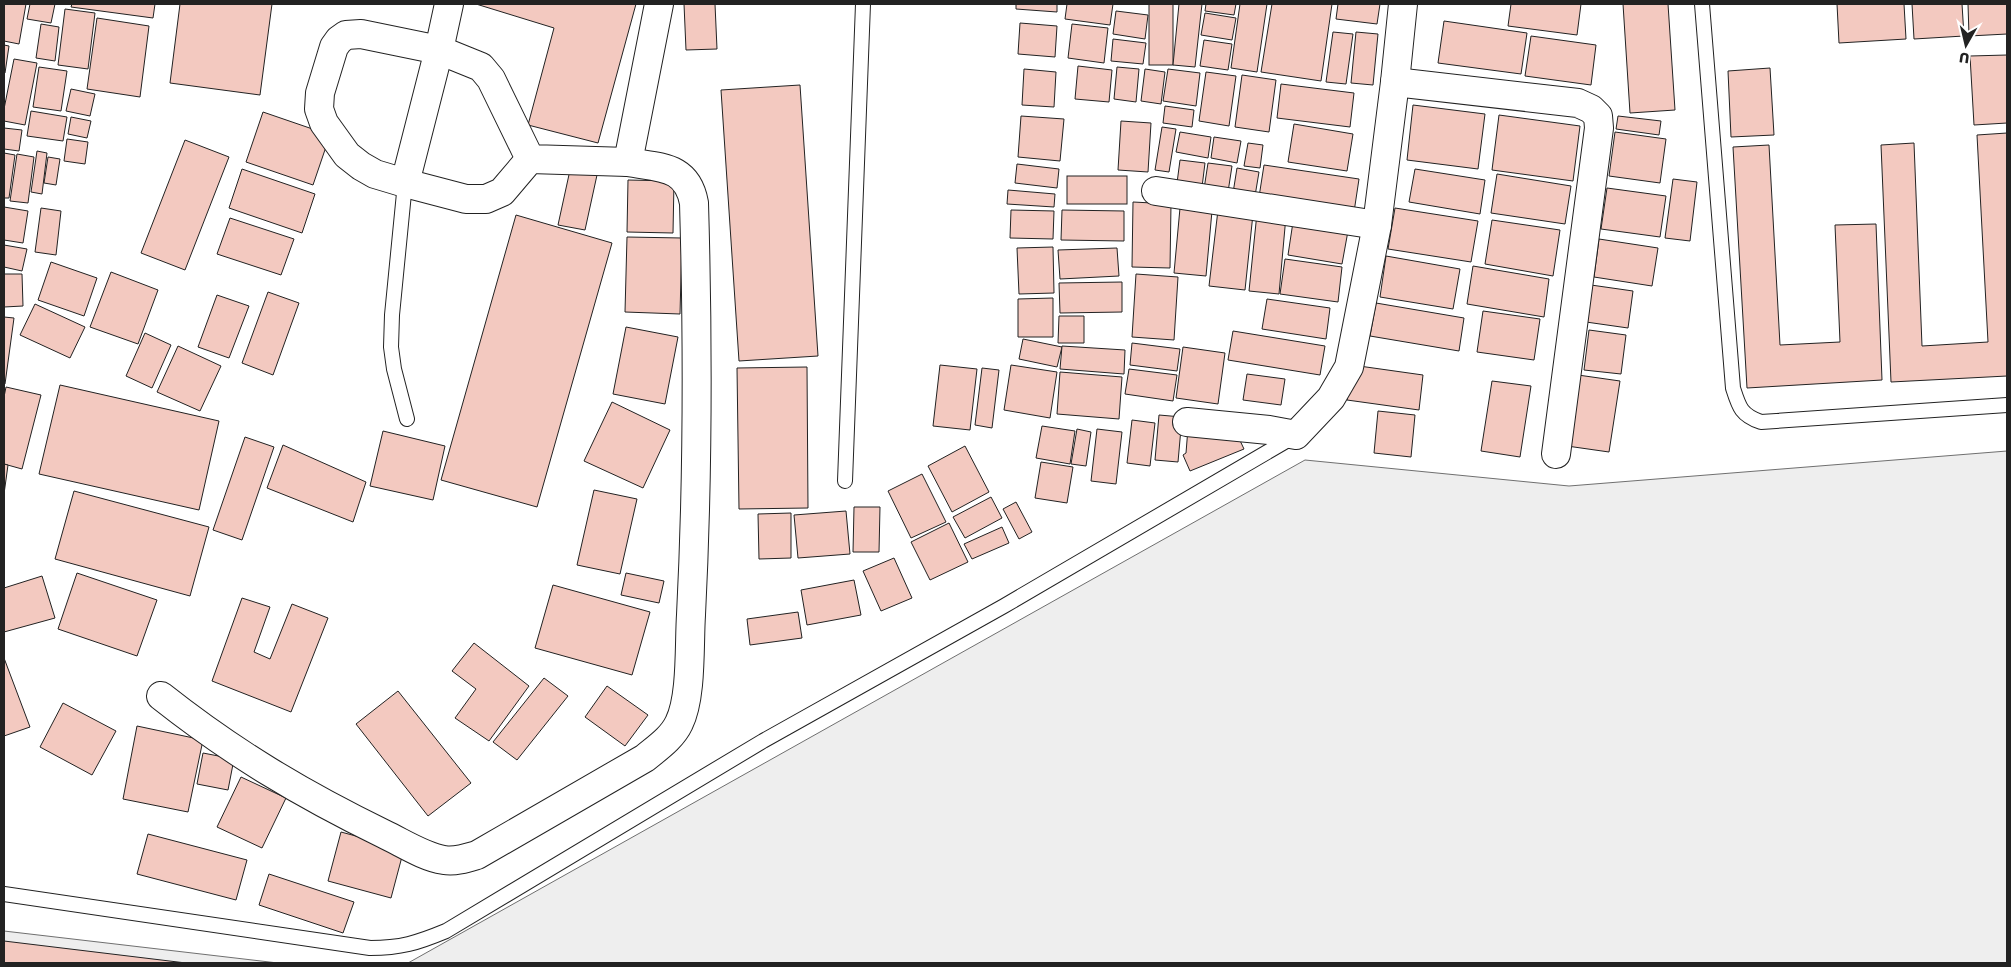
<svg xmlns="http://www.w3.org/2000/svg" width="2011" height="967" font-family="Rubik,sans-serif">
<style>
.green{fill:#eee;stroke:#6f6f6f}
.building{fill:#f3c9c0;stroke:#222}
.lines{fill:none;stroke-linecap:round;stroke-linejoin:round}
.lane-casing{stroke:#222;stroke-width:16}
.street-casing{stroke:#222;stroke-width:30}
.lane{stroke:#fff;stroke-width:14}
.street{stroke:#fff;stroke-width:28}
</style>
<rect width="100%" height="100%" fill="#fff"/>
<g class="green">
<polygon points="2007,451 2007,963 408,963 1305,460 1569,486"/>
<polygon points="4,931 278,963 4,963"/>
</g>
<g class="building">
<polygon points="4,4 26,4 19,44 4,41"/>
<polygon points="30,4 55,4 51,23 27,19"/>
<polygon points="72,4 155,4 153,18 71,7"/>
<polygon points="180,4 272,4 260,95 170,83"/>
<polygon points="476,4 636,4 598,143 528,125 554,28"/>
<polygon points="684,4 715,4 717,49 686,50"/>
<polygon points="1016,4 1057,4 1057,12 1016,9"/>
<polygon points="1067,4 1113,4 1110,25 1065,19"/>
<rect x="1149" y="4" width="24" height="61"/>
<polygon points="1179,4 1202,4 1195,67 1173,65"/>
<polygon points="1206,4 1236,4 1234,15 1205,11"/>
<polygon points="1240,4 1267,4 1257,72 1231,68"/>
<polygon points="1272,4 1332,4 1321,81 1261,72"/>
<polygon points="1338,4 1380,4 1377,24 1336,19"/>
<polygon points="1511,4 1581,4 1577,35 1508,26"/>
<polygon points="1623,4 1668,4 1675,110 1630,113"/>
<polygon points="1837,4 1904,4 1906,39 1839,43"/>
<polygon points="1912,4 1962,4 1964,36 1914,39"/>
<polygon points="1968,4 2007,4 2007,34 1969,36"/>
<polygon points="65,9 95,13 88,69 58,65"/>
<polygon points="1116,11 1148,15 1145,39 1113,34"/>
<polygon points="1205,13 1236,18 1232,40 1201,35"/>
<polygon points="97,18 149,26 140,97 87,89"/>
<polygon points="1444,21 1527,33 1521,74 1438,63"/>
<polygon points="1020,23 1057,26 1055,57 1018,54"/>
<polygon points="41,24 59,27 55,61 36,58"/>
<polygon points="1072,24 1108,28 1104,63 1068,58"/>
<polygon points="1333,32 1353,34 1346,84 1326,82"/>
<polygon points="1356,32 1378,34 1373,85 1351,83"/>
<polygon points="1531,36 1596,45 1591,85 1525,76"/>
<polygon points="1113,39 1146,43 1143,64 1111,61"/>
<polygon points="1204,40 1232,44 1228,70 1200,66"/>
<polygon points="4,45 9,46 5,73 4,72"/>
<polygon points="2007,55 2007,123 1974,125 1970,56"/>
<polygon points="14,59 37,63 25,125 4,121 4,109"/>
<polygon points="1078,66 1112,70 1109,102 1075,99"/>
<polygon points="39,67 67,71 61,111 33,107"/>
<polygon points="1117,67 1139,69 1136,102 1114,99"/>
<polygon points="1770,68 1774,135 1731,137 1728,71"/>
<polygon points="1024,69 1056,72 1054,107 1022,105"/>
<polygon points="1145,69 1165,72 1161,104 1141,101"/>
<polygon points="1168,69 1200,73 1196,106 1163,101"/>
<polygon points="1206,72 1236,76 1229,126 1199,121"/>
<polygon points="1242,75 1276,80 1269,132 1235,127"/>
<polygon points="1281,84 1354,93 1350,127 1277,118"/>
<polygon points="800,85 818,356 739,361 721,90"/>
<polygon points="71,89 95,94 90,116 66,111"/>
<polygon points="1413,105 1485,114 1478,169 1407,160"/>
<polygon points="1165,106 1194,110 1192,127 1163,123"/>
<polygon points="31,111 67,117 63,141 27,136"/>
<polygon points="263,112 330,135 313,185 246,162"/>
<polygon points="1499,115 1580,126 1573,181 1492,170"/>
<polygon points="1021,116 1064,119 1060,161 1018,157"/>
<polygon points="1618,116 1661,121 1659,135 1616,129"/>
<polygon points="71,117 91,121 87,138 68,134"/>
<polygon points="1121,121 1151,123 1148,172 1118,170"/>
<polygon points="1294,124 1353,134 1347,171 1288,162"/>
<polygon points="1162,127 1176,129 1169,172 1155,170"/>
<polygon points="4,128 22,130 19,151 4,149"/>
<polygon points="1180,132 1211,137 1208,158 1176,152"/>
<polygon points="1615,132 1666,139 1660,183 1609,176"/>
<polygon points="2007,133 2007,376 1891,382 1881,145 1914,143 1922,346 1988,342 1977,135"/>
<polygon points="1214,137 1241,141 1237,163 1211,158"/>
<polygon points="67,139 88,142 85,164 64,161"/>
<polygon points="185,140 229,157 185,270 141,253"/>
<polygon points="1248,143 1263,145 1260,168 1244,166"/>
<polygon points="1769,145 1780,345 1840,342 1835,225 1876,224 1882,380 1747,388 1733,147"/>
<polygon points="37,151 47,153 42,194 31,192"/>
<polygon points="4,153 15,155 9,198 4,198"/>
<polygon points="17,154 34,157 28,203 10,201"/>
<polygon points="48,157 60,159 56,185 44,183"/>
<polygon points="1180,160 1205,163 1202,187 1177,183"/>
<polygon points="1208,163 1232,166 1228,192 1204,189"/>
<polygon points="1017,164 1059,169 1057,188 1015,183"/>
<polygon points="1264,165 1359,179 1354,212 1259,197"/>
<polygon points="1237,168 1259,172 1255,196 1233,193"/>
<polygon points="242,169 315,194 302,233 229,208"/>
<polygon points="1415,169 1485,180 1480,214 1409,202"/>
<polygon points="570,170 597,175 585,230 558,225"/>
<polygon points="1497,174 1571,186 1565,224 1491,213"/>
<rect x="1067" y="176" width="60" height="28"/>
<polygon points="1673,179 1697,182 1690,241 1665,238"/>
<polygon points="628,180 674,181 673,233 627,232"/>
<polygon points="1607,188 1666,196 1660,237 1601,229"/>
<polygon points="1008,190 1055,194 1054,207 1007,204"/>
<polygon points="1133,202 1171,204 1170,268 1132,267"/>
<polygon points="4,207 28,211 23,243 4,240"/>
<polygon points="41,208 61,211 56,255 35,252"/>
<polygon points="1180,208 1212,211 1206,276 1174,273"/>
<polygon points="1395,208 1478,221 1471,262 1388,249"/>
<polygon points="1011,210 1054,211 1053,239 1010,238"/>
<polygon points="1062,210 1124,211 1124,241 1061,240"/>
<polygon points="1218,210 1253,214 1245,290 1209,286"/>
<polygon points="1257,213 1286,216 1279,294 1249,291"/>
<polygon points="516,215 612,243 537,507 441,480"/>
<polygon points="230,218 294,239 281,275 217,254"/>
<polygon points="1492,220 1560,230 1553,276 1485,264"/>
<polygon points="1293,222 1348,231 1342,264 1288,255"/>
<polygon points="627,237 682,238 680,314 625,312"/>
<polygon points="1599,239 1658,248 1652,286 1594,277"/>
<polygon points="4,245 27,249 22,271 4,267"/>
<polygon points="1053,247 1054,293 1019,294 1017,248"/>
<polygon points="1117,248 1119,276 1060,279 1058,250"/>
<polygon points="1386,256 1460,269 1453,309 1380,297"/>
<polygon points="1285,259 1342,267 1338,302 1280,294"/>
<polygon points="51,262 97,278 84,316 38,300"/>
<polygon points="1473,266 1549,279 1544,317 1467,304"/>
<polygon points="111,272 158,290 138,344 90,327"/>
<polygon points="4,274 22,274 23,306 4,307"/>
<polygon points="1136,274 1178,277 1174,340 1132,337"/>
<polygon points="1122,282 1122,312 1060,313 1059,283"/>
<polygon points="1591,285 1633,291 1628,328 1586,322"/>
<polygon points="268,292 299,303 273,375 242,363"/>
<polygon points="217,295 249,306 229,358 198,347"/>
<polygon points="1053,298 1053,337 1018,337 1018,299"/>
<polygon points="1267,299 1330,308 1326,339 1262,329"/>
<polygon points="1376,303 1464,318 1459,351 1370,336"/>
<polygon points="35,304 85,327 70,358 20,335"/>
<polygon points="1483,311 1540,319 1534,360 1477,352"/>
<polygon points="1059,316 1084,316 1084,343 1058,343"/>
<polygon points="4,317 14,318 5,384 4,383"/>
<polygon points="626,327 678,337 665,404 613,394"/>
<polygon points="1589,330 1626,335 1621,374 1584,370"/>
<polygon points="1233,331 1325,346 1320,375 1228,360"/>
<polygon points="145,333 171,345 152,388 126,376"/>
<polygon points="1023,339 1062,347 1057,367 1019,359"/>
<polygon points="1132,343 1180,349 1177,371 1130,365"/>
<polygon points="178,346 221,366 200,411 157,392"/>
<polygon points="1062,346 1125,350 1124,374 1060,369"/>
<polygon points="1183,347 1225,353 1218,404 1176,398"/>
<polygon points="940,365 977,369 970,430 933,426"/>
<polygon points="1011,365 1057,372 1050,418 1004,410"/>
<polygon points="1352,365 1423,375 1419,410 1347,400"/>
<polygon points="807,367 808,508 739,509 737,368"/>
<polygon points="982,368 999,370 992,428 975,425"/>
<polygon points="1129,369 1177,375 1173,401 1125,394"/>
<polygon points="1060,372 1122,377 1119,419 1057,414"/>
<polygon points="1247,374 1285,379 1281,405 1243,400"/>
<polygon points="1578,375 1620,381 1609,452 1567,446"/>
<polygon points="1492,381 1531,386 1520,457 1481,451"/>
<polygon points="60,385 219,421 199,510 39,474"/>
<polygon points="6,387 41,395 22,469 4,464 4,397"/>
<polygon points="612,402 670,430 643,488 584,461"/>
<polygon points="1378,411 1415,415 1411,457 1374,453"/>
<polygon points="1159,415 1182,417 1178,462 1155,460"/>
<polygon points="1132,420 1155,423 1150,466 1127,463"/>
<polygon points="1042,426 1075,431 1070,464 1036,458"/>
<polygon points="1188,428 1236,432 1244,449 1190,471 1183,455 1186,453"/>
<polygon points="1077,429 1091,432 1086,466 1071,464"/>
<polygon points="1097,429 1122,432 1116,484 1091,481"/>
<polygon points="383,431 445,446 433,500 370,486"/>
<polygon points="245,437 274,447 242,540 213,530"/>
<polygon points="283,445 366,482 353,522 267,488"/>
<polygon points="965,446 989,492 952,512 928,466"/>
<polygon points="1041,462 1073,467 1067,503 1035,498"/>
<polygon points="4,464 8,465 4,494"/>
<polygon points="922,474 946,522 911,538 888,491"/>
<polygon points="594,490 637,499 620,574 577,565"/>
<polygon points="74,491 209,527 190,596 55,559"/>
<polygon points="991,497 1002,518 965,538 953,517"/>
<polygon points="1016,502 1032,532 1019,539 1003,509"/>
<polygon points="854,507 880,507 879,552 853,552"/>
<polygon points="846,511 850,554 798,558 794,515"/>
<polygon points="791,513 791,558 759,559 758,514"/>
<polygon points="949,523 968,562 930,580 911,542"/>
<polygon points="1002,527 1009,543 972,559 964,544"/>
<polygon points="894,558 912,598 881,611 863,571"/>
<polygon points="77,573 157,600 137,656 58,629"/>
<polygon points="626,573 664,581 659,603 621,595"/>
<polygon points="42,576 55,618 4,632 4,588"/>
<polygon points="854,580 861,615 807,625 801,590"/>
<polygon points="553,585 650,612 632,675 535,648"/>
<polygon points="242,598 270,607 254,652 270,659 292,604 328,618 291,712 212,681"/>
<polygon points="798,612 802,638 750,645 747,619"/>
<polygon points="474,643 529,686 489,741 455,718 476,689 452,671"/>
<polygon points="4,658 30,727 4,736"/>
<polygon points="544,678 568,696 517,760 493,742"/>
<polygon points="607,686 648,715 625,746 585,717"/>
<polygon points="398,691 471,783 428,816 356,724"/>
<polygon points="63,703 116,731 92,775 40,747"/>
<polygon points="137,726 203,740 188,812 123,799"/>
<polygon points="203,753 234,759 228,790 197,784"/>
<polygon points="241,777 286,798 262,848 217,827"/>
<polygon points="341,832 404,849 391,898 328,881"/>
<polygon points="148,834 247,860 236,900 137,874"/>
<polygon points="269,874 354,902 343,933 259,905"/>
<polygon points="4,941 186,963 4,963"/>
</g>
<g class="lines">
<defs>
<g id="lane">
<path d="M1702,4L1733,388C1739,407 1741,415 1761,422L2007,405"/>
<polyline points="405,183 392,315 391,347 394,369 407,419"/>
<polyline points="845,481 863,4"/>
<path d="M4,894L370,948C401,948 417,943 446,931L763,741L1004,606L1293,437"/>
</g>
<g id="street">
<polyline points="1395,82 1578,103 1591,109 1598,116 1599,128 1556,454"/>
<polyline points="530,159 491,79 481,67 439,50 361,34 346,35 339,40 334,47 320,93 319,109 324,123 347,155 361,166 375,174 405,183 466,199 486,199 502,192 530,159 628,162"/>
<polyline points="405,183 439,50 449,4"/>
<polyline points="1156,191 1377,225"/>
<polyline points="1187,422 1269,430 1296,435 1331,398 1349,367 1377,225 1395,82 1403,4"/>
<path d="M161,696C233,753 302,794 384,834C403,843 424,857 444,860C455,862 467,858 477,855L645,758C657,748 672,738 679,723C692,697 689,644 691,615C698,477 698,340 694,203C687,165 660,168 628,162L659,4"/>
</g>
</defs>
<use href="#lane" class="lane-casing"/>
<use href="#street" class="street-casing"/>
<use href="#lane" class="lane"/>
<use href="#street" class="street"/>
</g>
<rect width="2011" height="967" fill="none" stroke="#222222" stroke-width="10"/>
<g transform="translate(1966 45) rotate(188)" stroke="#ffffff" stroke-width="4" paint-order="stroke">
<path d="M0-4L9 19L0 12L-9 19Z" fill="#222222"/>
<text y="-8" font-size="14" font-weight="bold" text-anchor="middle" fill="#222222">U</text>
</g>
</svg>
